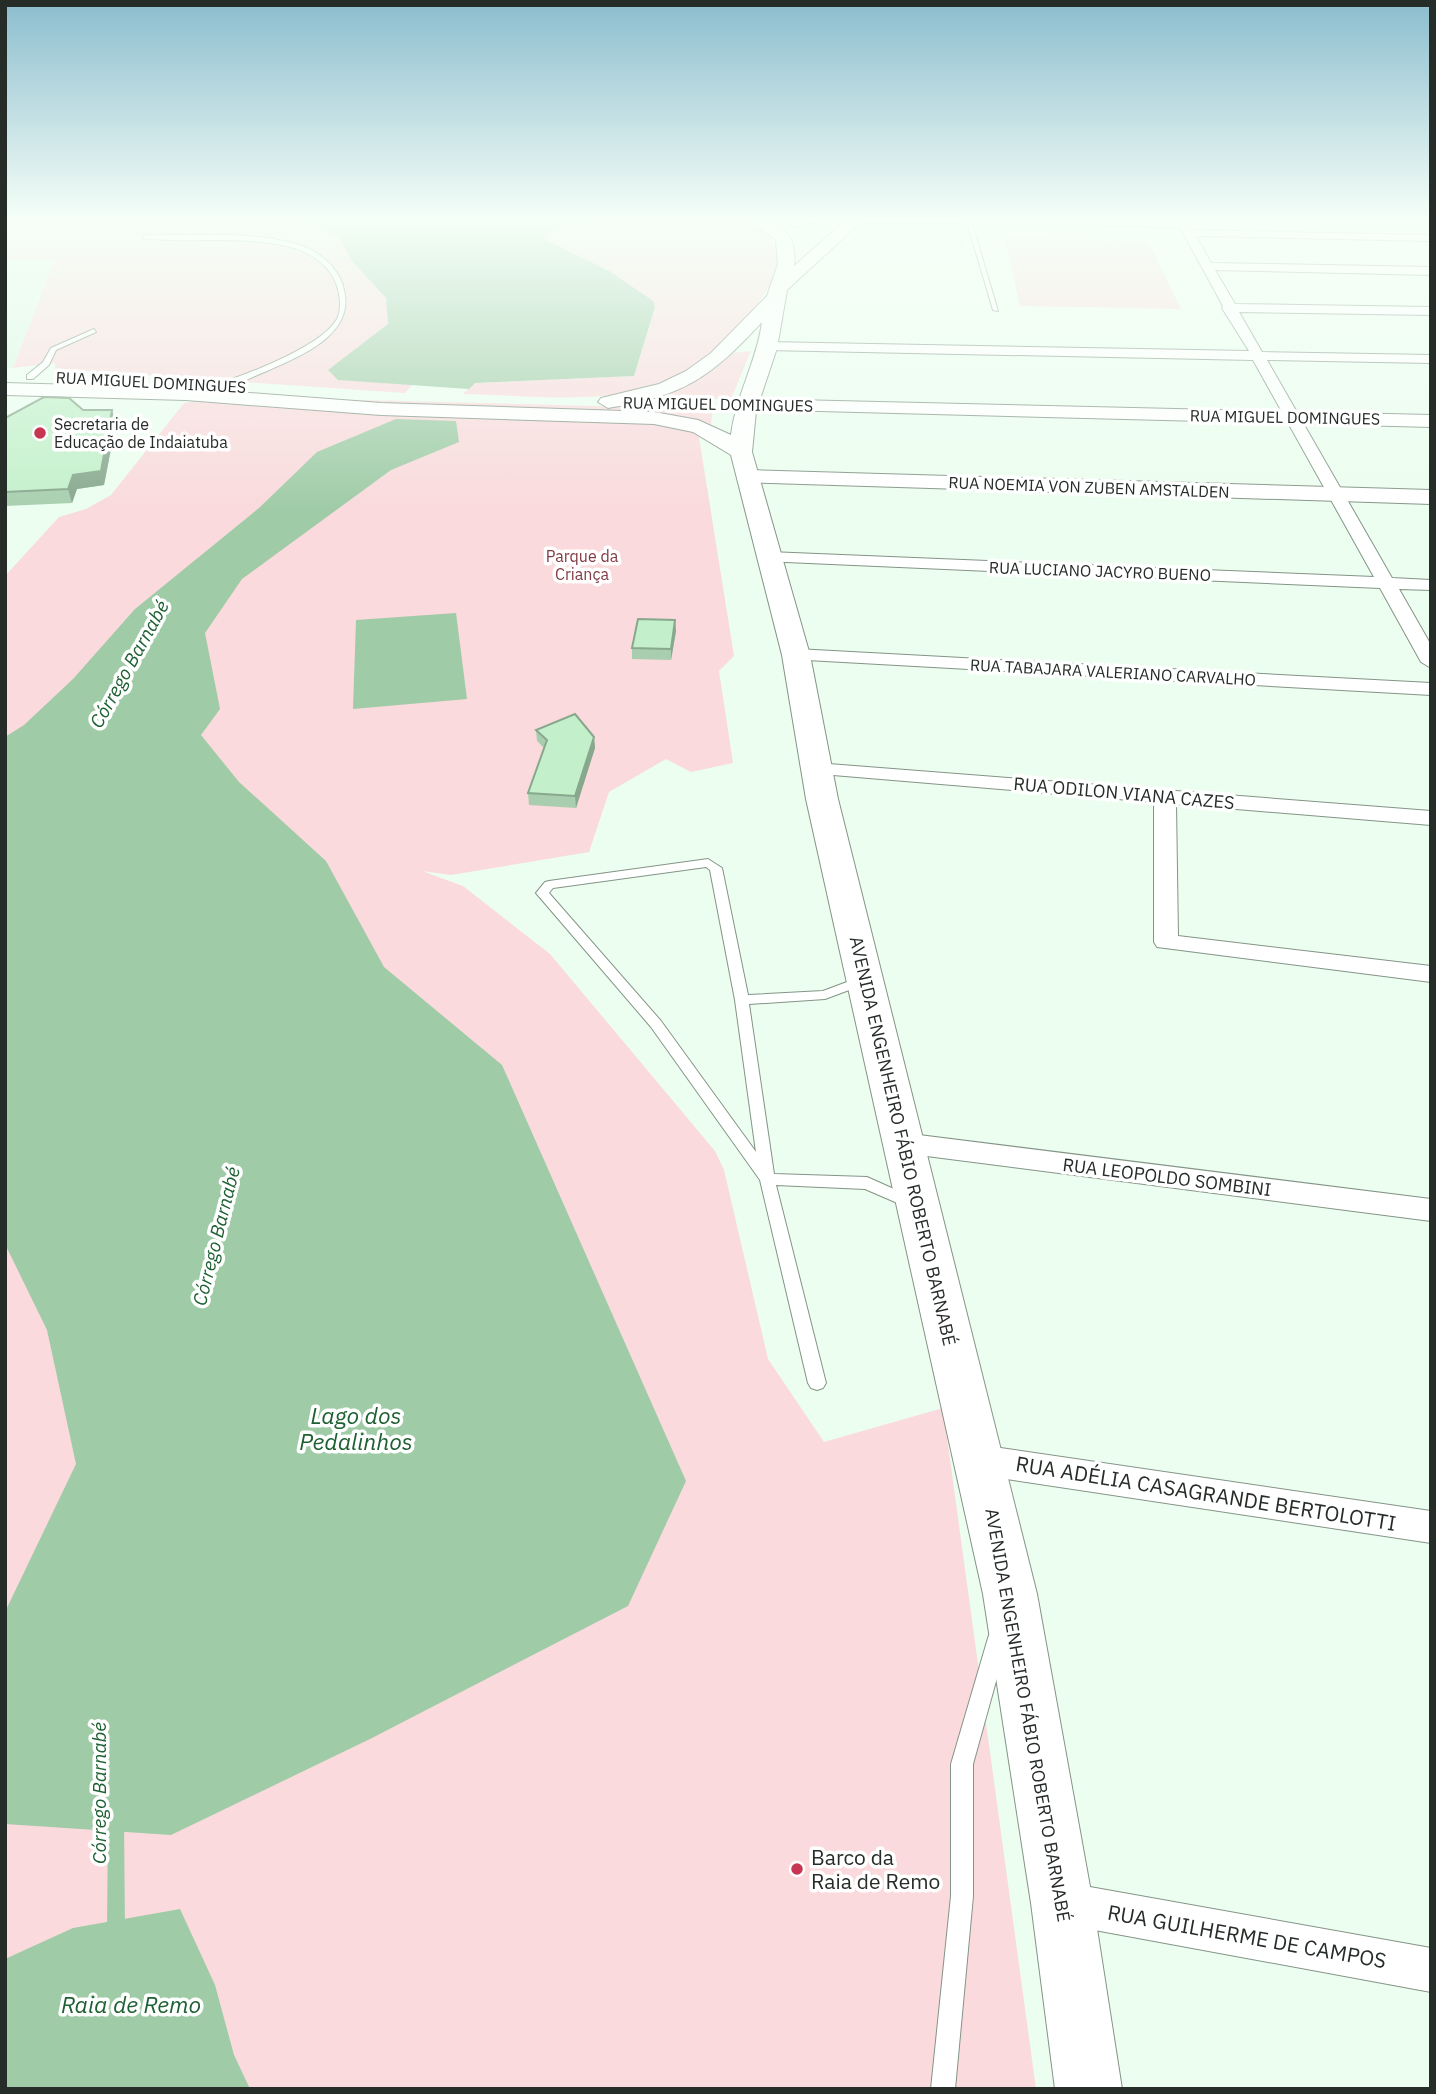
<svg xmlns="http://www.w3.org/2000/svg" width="1436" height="2094" font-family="'IBM Plex Sans',sans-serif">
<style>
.built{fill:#def7e2}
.green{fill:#fadadc}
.water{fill:#9fcba7}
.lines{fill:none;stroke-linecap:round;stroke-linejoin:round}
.stream{fill:#9fcba7;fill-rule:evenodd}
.service-casing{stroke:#849487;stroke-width:2}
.minor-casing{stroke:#849487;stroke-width:2}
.secondary-casing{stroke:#849487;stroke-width:2}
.primary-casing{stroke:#849487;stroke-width:2}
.service{fill:#fff;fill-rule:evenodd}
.minor{fill:#fff;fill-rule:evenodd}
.secondary{fill:#fff;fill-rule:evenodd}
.primary{fill:#fff;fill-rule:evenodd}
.wall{fill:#a8ceaf}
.shaded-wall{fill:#88a88e}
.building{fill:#c3f0cb;stroke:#88a88e;stroke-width:2}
.poi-dot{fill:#c63652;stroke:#fff;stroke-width:2.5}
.labels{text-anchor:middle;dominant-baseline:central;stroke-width:7;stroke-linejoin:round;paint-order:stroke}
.far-street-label{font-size:16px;fill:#262c27;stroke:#fff}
.far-poi-label{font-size:16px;fill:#262c27;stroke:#fff;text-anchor:start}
.far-park-label{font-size:16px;fill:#813a43;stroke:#fff}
.street-label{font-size:18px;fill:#262c27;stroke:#fff}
.water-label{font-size:19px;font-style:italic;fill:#1e6032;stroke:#fff}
.near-street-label{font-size:21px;fill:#262c27;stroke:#fff}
.near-poi-label{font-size:21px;fill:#262c27;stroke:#fff;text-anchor:start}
.near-water-label{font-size:23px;font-style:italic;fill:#1e6032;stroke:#fff}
</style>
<rect width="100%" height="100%" fill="#ecfeef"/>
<g class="built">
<polygon points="878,224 959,226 965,250 880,249"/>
<polygon points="5,260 55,260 13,368 5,368"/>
</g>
<g class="green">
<polygon points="5,218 290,218 339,236 351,260 386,298 388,324 329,370 339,380 413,384 405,393 55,369 55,363 13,368 55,260 5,260"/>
<path d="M612,218C642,218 672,218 702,218C714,218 729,215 740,218C759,223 785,246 778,268C765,308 702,369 664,383C601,406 530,395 463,394L474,383L634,376L655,307L543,239L548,233Z"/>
<polygon points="1005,238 1148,241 1181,309 1020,306"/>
<polygon points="751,351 731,399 660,398 689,385 732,353"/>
<polygon points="228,390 325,399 713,409 711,424 652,414 316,403 205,391"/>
<polygon points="200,400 385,415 661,423 698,431 734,656 719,671 733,763 691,772 666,759 609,792 589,852 451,875 422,871 463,886 550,954 715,1151 724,1170 768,1359 824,1442 943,1408 1036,2089 5,2089 5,576 59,517 86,509 111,495 184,403"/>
</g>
<g class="water">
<polygon points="288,218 612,218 548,233 544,239 609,271 653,301 655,307 634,376 475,383 469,389 338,380 328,370 388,324 386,298 351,260 339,236"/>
<polygon points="396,419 456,421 459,442 391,470 242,579 205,633 220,709 201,735 239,782 326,861 384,967 502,1065 686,1481 628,1606 370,1739 171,1835 5,1824 5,1612 76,1464 47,1330 5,1244 5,737 24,725 73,679 135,609 259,508 317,452"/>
<polygon points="456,613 467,699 353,709 356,620"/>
<polygon points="180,1909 215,1985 234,2055 250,2089 5,2089 5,1959 73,1928"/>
</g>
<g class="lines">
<polygon class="stream" points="116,1811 122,1813 124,1819 125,1932 122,1938 116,1941 110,1938 107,1932 108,1819 110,1813"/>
<defs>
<g id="service">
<polygon points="774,218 782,218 796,223 813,220 810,218 817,218 821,221 796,227"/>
<polygon points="966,219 971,220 998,311 993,310"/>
<path d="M145,235C192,236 275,229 315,252C328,260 341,274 344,290C355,335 300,356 267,371C253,376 236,387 221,387V383C250,373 322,346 337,319C342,309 340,293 336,283C327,262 307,251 287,246C239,235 191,244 143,238Z"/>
<polygon points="94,329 96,332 56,350 49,365 33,379 27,379 27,375 43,362 51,348"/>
<path d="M708,859L722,868L748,995L823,991L863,976L870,980L868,983L825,999L749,1004L774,1174L867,1177L914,1198L917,1202L914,1206L909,1208L865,1189L776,1185L826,1383L823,1388L817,1390L811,1388L808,1383L760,1180L651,1027L536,893L545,882L549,881ZM706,867L710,870L735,1000L756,1152L661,1021L549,893L553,888Z"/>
<polygon points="998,1628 1005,1631 1008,1638 973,1764 973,1896 955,2089 931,2089 951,1896 951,1764 988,1638 991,1631"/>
</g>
<g id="minor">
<polygon points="850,218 1176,221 1175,218 1185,218 1192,230 1431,235 1431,241 1196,236 1211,263 1431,267 1431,275 1215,270 1235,304 1431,307 1431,315 1239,312 1262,352 1431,355 1431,363 1267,360 1392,578 1431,580 1431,590 1399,589 1431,645 1431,668 1421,662 1380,588 763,561 760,557 769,552 1374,577 1253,360 767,350 760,346 767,342 1249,351 1222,308 1223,306 1180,227 855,222"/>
<polygon points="796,649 1431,683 1431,695 789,659 787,655"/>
<polygon points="816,763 1431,811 1431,825 1176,804 1178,936 1431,966 1431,982 1157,947 1154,942 1154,802 809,773 805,769 809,765"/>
<polygon points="903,1133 1431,1199 1431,1221 903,1153 893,1150 889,1143 893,1136"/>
<polygon points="980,1445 1431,1511 1431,1543 980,1475 968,1471 963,1460 968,1449"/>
<polygon points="1062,1882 1431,1948 1431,1992 1062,1924 1047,1918 1041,1903 1047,1888"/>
</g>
<g id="secondary">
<polygon points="747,399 1431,415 1431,427 740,409 737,405 740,401"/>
<polygon points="748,470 1431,490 1431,504 740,482 737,477"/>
</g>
<path id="primary" d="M746,218C778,217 798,233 794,266L848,218H865L787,290L777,348L756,411L752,452L810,655L838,799L1037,1594L1093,1903L1122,2089H1055L1031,1903L983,1594L806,799L782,655L731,455L693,432L654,424L381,415L186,400L5,395V383L186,388L381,403L654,412L698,420L731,435C736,395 757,361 762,322C710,378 684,396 608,408L598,402L601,398L659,384L686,371L711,353L767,296L778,264L776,240Z"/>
</defs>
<use href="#service" class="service-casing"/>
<use href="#minor" class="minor-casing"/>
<use href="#secondary" class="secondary-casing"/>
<use href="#primary" class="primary-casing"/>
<use href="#service" class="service"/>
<use href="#minor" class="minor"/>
<use href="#secondary" class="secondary"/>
<use href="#primary" class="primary"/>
</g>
<g class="wall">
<polygon points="83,410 116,423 104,485 77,489 72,503 5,506 5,418"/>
<polygon points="675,620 676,631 671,660 632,659 632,648"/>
<polygon points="536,730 594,737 595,748 576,808 529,805 528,793 544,748 537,741"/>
</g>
<g class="shaded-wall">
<polygon points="112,410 116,423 104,485 77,489 72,503 68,489 73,475"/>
<polygon points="675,620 676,631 671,660 671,649"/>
<polygon points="594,737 595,748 576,808 575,796"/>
</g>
<g class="building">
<polygon points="44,397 69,398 83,410 112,410 101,471 73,475 68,489 5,492 5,418"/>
<polygon points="638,619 675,620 671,649 632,648"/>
<polygon points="575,714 594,737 575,796 528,793 547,740 536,730"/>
</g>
<linearGradient id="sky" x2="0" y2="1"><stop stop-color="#8bbdce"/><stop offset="0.43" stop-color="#f6fff8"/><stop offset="1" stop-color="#f6fff8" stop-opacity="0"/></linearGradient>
<rect width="1436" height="511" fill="url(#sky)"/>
<g class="poi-dot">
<circle cx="40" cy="433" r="7"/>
<circle cx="797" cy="1869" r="7"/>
</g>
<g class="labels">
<g class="far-street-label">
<text transform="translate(151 382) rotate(3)">RUA MIGUEL DOMINGUES</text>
<text transform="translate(718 404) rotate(1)">RUA MIGUEL DOMINGUES</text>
<text transform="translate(1285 417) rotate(1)">RUA MIGUEL DOMINGUES</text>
<text transform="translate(1089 487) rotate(2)">RUA NOEMIA VON ZUBEN AMSTALDEN</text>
<text transform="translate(1100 571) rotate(2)">RUA LUCIANO JACYRO BUENO</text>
<text transform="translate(1113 672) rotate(3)">RUA TABAJARA VALERIANO CARVALHO</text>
</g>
<g class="far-poi-label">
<text x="54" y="424">Secretaria de<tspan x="54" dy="18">Educação de Indaiatuba</tspan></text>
</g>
<g class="far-park-label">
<text x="582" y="556">Parque da<tspan x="582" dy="18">Criança</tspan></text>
</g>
<g class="street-label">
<text transform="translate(1124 793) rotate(5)">RUA ODILON VIANA CAZES</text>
<text transform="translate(903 1141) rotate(77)">AVENIDA ENGENHEIRO FÁBIO ROBERTO BARNABÉ</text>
<text transform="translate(1167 1177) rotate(7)">RUA LEOPOLDO SOMBINI</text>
<text transform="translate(1028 1715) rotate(80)">AVENIDA ENGENHEIRO FÁBIO ROBERTO BARNABÉ</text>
</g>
<g class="water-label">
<text transform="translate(129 664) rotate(-61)">Córrego Barnabé</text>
<text transform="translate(216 1236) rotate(-76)">Córrego Barnabé</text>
<text transform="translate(99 1793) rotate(-90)">Córrego Barnabé</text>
</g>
<g class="near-street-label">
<text transform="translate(1206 1493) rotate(9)">RUA ADÉLIA CASAGRANDE BERTOLOTTI</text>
<text transform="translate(1247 1936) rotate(10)">RUA GUILHERME DE CAMPOS</text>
</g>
<g class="near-poi-label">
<text x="811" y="1857">Barco da<tspan x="811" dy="24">Raia de Remo</tspan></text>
</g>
<g class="near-water-label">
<text x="356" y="1415">Lago dos<tspan x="356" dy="26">Pedalinhos</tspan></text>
<text x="131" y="2004">Raia de Remo</text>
</g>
</g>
<rect width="1436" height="2094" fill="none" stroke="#262c27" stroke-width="14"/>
</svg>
